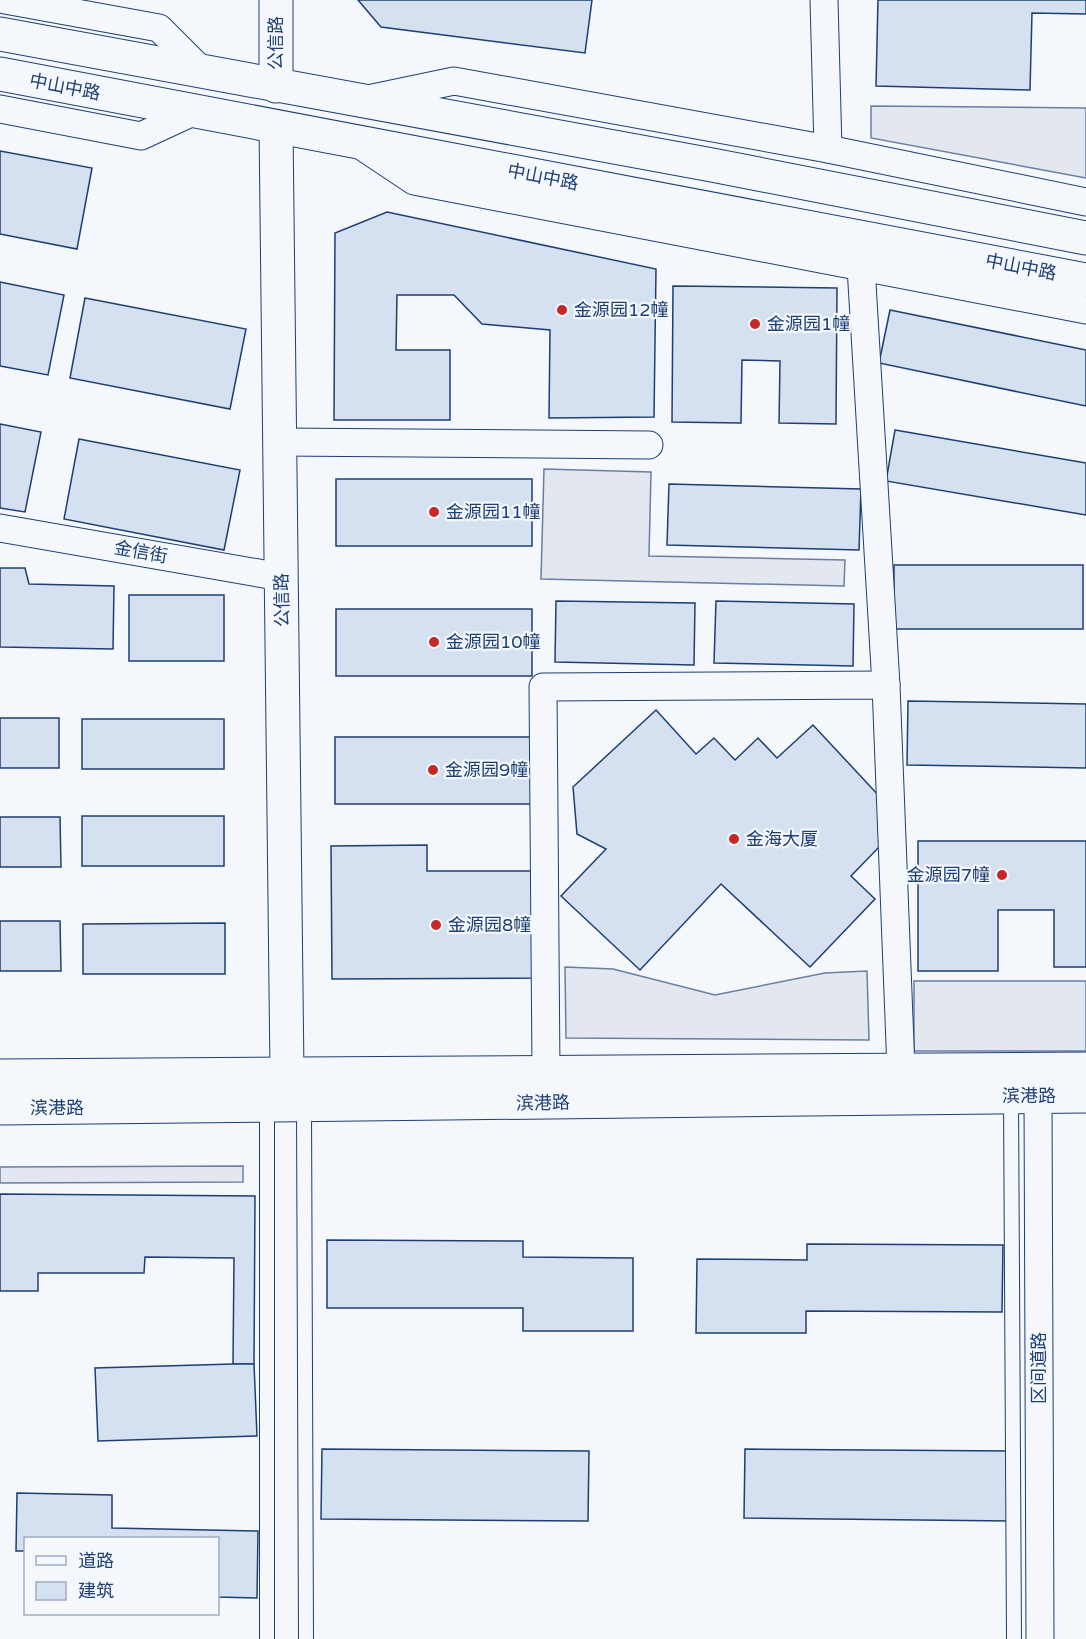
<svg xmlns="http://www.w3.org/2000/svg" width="1086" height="1639" font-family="'Varela Round','Noto Sans SC',sans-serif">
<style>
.parking{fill:#e3e8f0;stroke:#687fa3;stroke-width:1.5}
.building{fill:#d5e0f0;stroke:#1d3f73;stroke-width:1.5}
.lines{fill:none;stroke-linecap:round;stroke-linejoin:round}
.service-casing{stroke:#1d3f73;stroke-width:16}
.minor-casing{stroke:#1d3f73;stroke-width:29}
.tertiary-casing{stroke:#1d3f73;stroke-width:35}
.secondary-casing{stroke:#1d3f73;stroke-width:35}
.service{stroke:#f4f7fb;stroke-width:14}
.minor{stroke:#f4f7fb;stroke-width:27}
.tertiary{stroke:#f4f7fb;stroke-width:33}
.secondary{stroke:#f4f7fb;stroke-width:33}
.poi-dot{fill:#c62828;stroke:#f4f7fb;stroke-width:2}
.labels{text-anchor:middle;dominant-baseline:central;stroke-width:4.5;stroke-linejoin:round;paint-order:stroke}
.street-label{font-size:18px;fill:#1d3f73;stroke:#f4f7fb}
.poi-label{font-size:18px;fill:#1d3f73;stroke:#f4f7fb;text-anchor:start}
</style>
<rect width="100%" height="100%" fill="#f4f7fb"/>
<g class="parking">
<polygon points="871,106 1086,108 1086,178 871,138"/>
<polygon points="544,469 651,472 649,556 845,560 844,586 541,579"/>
<polygon points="565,967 613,969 715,995 825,973 867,971 869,1040 566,1038"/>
<rect x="914" y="981" width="172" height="70"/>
<polygon points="243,1166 243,1182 0,1183 0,1167"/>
</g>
<g class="building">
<polygon points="358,0 592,0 585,53 381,27"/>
<polygon points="878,0 1086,0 1086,14 1032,13 1030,90 876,86"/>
<polygon points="0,151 92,168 77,249 0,234"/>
<polygon points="387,212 656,269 654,417 549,418 550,330 482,324 454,295 397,295 396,350 450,350 450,420 334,420 335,233"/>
<polygon points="0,282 64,295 48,375 0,366"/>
<polygon points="673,286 837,288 836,424 779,423 780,361 742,360 741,423 672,422"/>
<polygon points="85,298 246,329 230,409 70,378"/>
<polygon points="890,310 1086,350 1086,406 879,363"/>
<polygon points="0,424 41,432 25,512 0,508"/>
<polygon points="895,430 1086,463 1086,515 886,481"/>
<polygon points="79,439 240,470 224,550 64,519"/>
<rect x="336" y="479" width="196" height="67"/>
<polygon points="669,484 861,489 859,550 667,545"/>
<rect x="894" y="565" width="189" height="64"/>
<polygon points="0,568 25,568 29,584 114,586 113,649 0,647"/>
<rect x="129" y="595" width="95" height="66"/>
<polygon points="556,601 695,603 694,665 555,662"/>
<polygon points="716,601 854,604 853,666 714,663"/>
<rect x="336" y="609" width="196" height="67"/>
<polygon points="908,701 1086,704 1086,768 907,765"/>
<polygon points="656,710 696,754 714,738 735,760 758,738 777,758 813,725 881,798 881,845 851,876 875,899 810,967 721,884 640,970 561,896 606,849 577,834 573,787"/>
<rect x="0" y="718" width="59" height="50"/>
<rect x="82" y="719" width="142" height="50"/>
<rect x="335" y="737" width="196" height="67"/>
<rect x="82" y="816" width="142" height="50"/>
<polygon points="0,817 60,817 61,867 0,867"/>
<polygon points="918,841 1086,841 1086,967 1054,967 1054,910 998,910 998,971 918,971"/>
<polygon points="427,845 427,871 539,871 540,978 332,979 331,846"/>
<polygon points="0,921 60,921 61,971 0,971"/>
<polygon points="225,923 225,974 83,974 83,924"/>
<polygon points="0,1194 255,1196 254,1364 233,1364 234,1258 145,1257 144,1273 38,1273 38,1291 0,1291"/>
<polygon points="327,1240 523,1241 523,1257 633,1258 633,1331 523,1331 523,1308 327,1308"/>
<polygon points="807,1244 1003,1245 1002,1312 806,1311 806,1333 696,1333 697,1259 807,1260"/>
<polygon points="233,1364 254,1364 257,1436 98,1441 95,1368"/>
<polygon points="322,1449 589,1451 588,1521 321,1519"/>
<polygon points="745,1449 1011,1451 1010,1521 744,1518"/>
<polygon points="17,1493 112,1495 112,1528 258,1531 257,1598 218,1597 218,1538 26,1538 26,1551 16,1551"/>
</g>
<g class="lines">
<defs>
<g id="service">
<polyline points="1011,1096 1014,1639"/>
<polyline points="304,1106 306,1639"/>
<polyline points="267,1639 267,1107"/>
</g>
<g id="minor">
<polyline points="5,0 159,28 202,71"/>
<polyline points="824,0 828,149"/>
<polyline points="368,99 454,81 828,149 1086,202"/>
<polyline points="0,109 141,136 195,111"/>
<polyline points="360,145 414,181 1086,310"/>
<polyline points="860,250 886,685"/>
<polyline points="280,442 649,445"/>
<polyline points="0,528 281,577"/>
<polyline points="546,1073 543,687 886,685 901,1070"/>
<polyline points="1038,1096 1040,1639"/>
</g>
<g id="tertiary">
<polyline points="276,0 276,86"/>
<polyline points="276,127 287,1074"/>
<polyline points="0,1076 1086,1069"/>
<polyline points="0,1108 1086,1096"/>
</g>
<g id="secondary">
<polyline points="0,34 712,165 1086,238"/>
<polyline points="0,74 1086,280"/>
</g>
</defs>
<use href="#service" class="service-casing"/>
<use href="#minor" class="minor-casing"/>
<use href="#tertiary" class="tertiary-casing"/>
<use href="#secondary" class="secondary-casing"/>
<use href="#service" class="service"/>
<use href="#minor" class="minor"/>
<use href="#tertiary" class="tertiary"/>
<use href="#secondary" class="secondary"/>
</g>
<g class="poi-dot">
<circle cx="562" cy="310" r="6"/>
<circle cx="755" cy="324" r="6"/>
<circle cx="434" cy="512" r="6"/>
<circle cx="434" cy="642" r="6"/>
<circle cx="433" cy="770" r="6"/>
<circle cx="734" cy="839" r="6"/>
<circle cx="1002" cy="875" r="6"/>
<circle cx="436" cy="925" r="6"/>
</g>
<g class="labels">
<g class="street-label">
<text transform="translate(276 43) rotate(-90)">公信路</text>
<text transform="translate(65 87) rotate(11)">中山中路</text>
<text transform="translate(543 177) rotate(11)">中山中路</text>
<text transform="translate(1021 267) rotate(11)">中山中路</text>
<text transform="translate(141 552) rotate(10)">金信街</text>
<text transform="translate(282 600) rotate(-91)">公信路</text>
<text x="1029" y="1096">滨港路</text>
<text transform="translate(543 1103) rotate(-1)">滨港路</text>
<text x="57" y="1108">滨港路</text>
<text transform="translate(1039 1368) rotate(-90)">区间道路</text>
</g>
<g class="poi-label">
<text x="574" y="310">金源园12幢</text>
<text x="767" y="324">金源园1幢</text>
<text x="446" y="512">金源园11幢</text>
<text x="446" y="642">金源园10幢</text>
<text x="445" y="770">金源园9幢</text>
<text x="746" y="839">金海大厦</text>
<text x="990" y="875" text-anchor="end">金源园7幢</text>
<text x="448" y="925">金源园8幢</text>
</g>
</g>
<rect x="24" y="1537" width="195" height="78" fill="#f4f7fb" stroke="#9eadc5" stroke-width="1.5"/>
<rect x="36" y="1556" width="30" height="9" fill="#f4f7fb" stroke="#9eadc5" stroke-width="1.5"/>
<text x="78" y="1567" font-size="18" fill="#1d3f73">道路</text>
<rect x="36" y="1582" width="30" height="18" fill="#d5e0f0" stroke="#9eadc5" stroke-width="1.5"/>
<text x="78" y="1597" font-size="18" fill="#1d3f73">建筑</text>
</svg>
